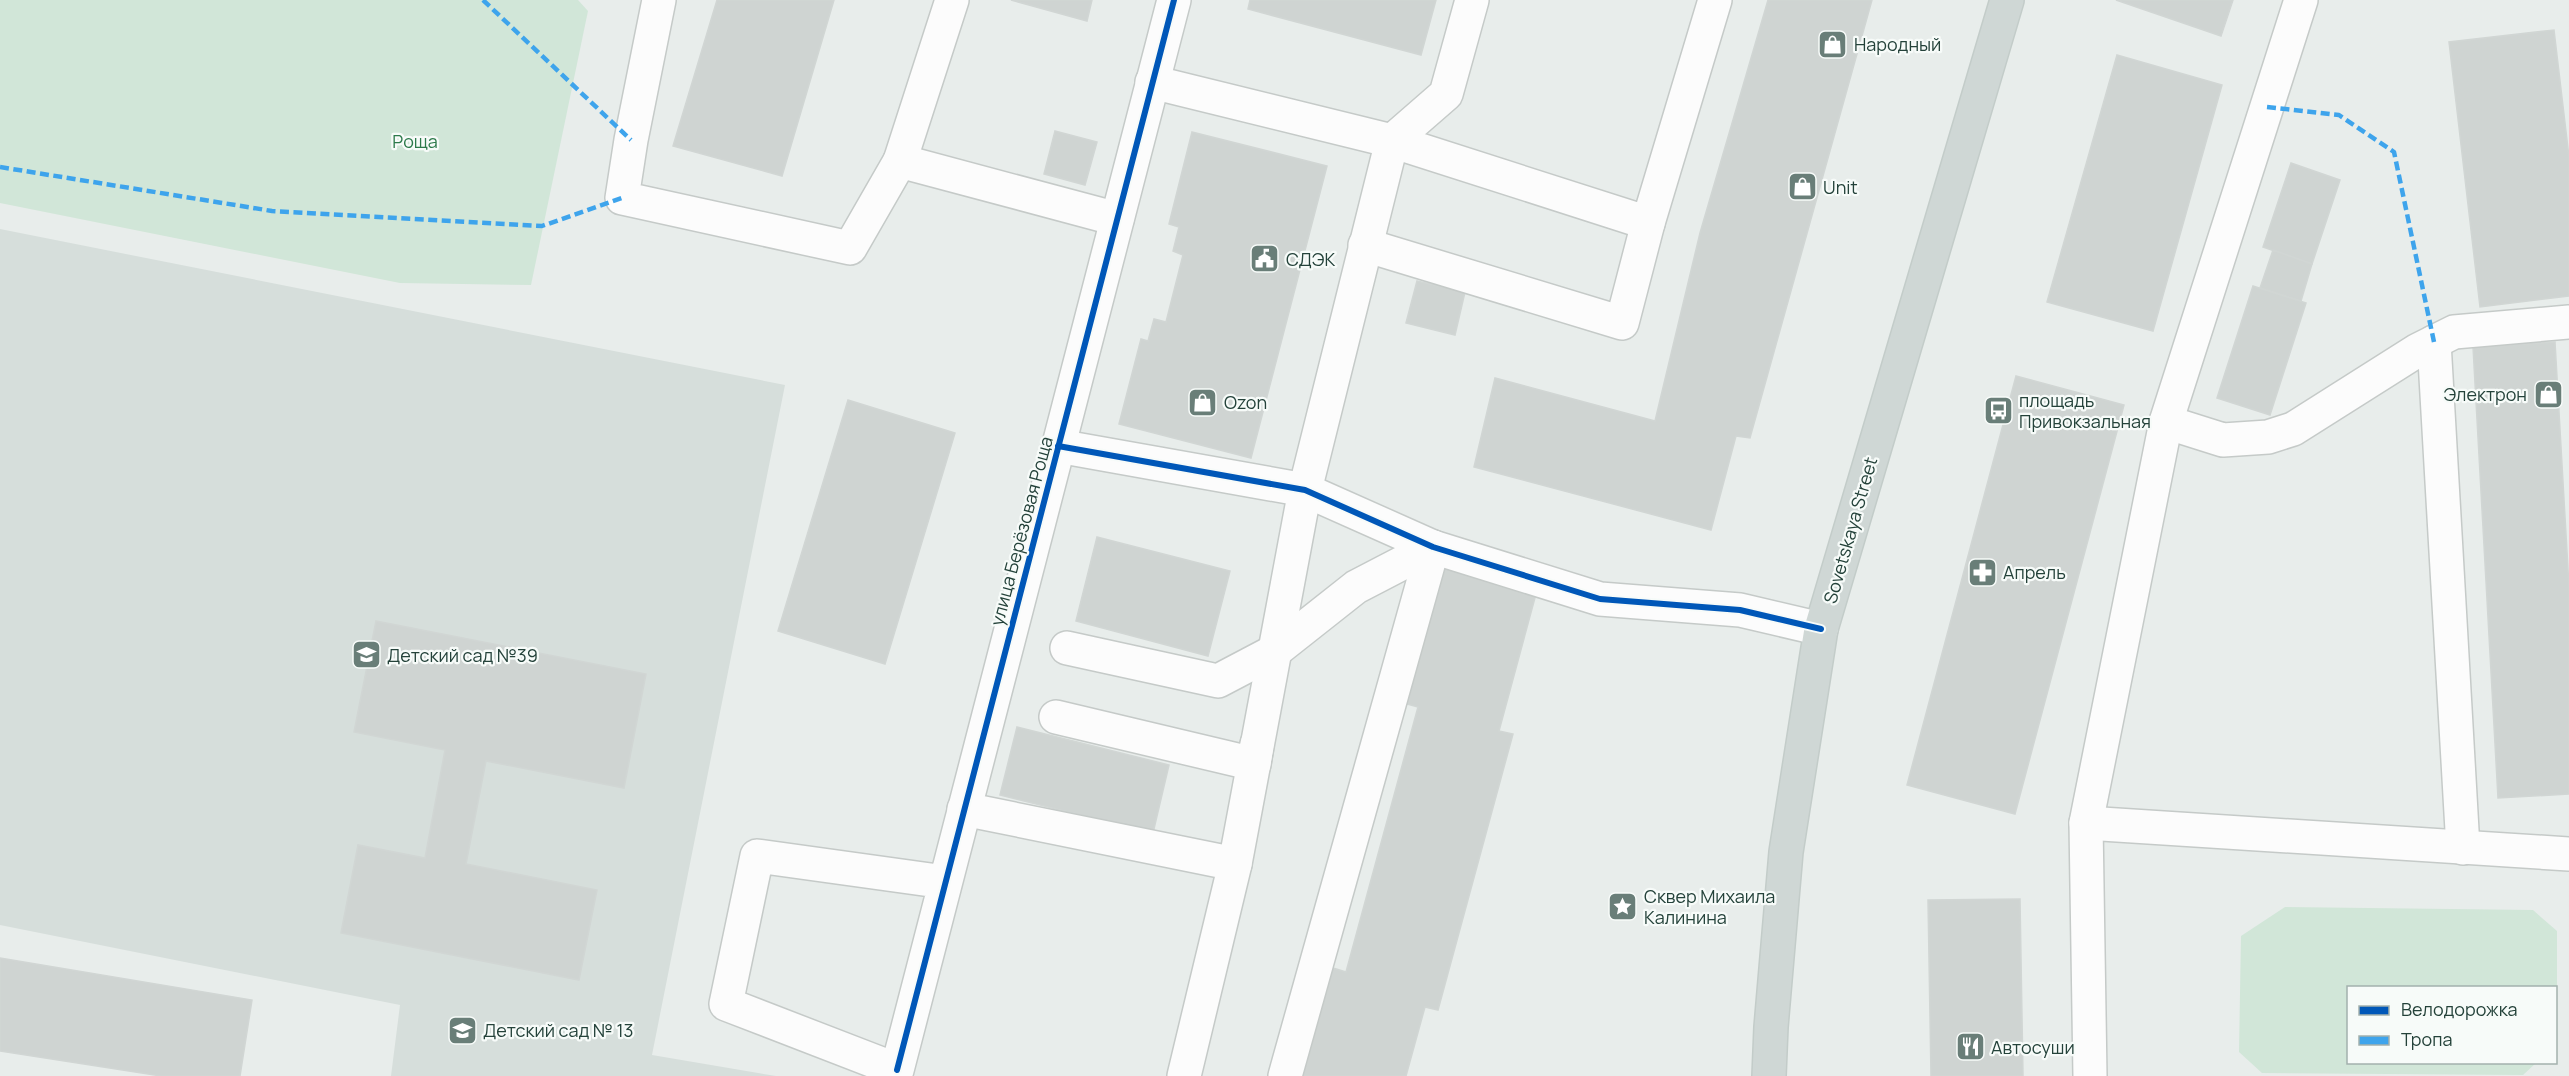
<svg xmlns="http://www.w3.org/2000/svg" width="2569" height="1076" font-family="Manrope,sans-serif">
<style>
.built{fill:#d6dedb}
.green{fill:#d1e6d8}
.building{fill:#cfd4d2;stroke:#d1d6d4;stroke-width:1.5}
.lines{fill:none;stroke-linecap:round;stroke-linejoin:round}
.minor-casing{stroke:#c5cac8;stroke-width:36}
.major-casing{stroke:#c3ccc9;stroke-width:36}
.minor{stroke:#fcfcfc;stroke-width:33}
.major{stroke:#cfd7d5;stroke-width:33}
.quiet{stroke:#3ea4ec;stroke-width:4.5;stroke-dasharray:9 4.5;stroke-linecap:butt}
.cycleway-casing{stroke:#f7fbf9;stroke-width:10}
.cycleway{stroke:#0057b8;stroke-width:6}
.labels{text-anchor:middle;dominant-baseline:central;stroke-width:4.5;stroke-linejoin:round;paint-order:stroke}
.poi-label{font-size:18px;fill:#24423a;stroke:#f7fbf9;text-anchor:start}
.park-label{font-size:18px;fill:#2d7a4b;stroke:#f7fbf9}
.street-label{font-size:18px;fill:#24423a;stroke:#f7fbf9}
</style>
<rect width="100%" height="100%" fill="#e8edeb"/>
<polygon class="built" points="0,229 785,385 652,1055 776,1076 391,1076 400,1005 0,925"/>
<g class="green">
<polygon points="0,0 578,0 588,11 531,285 400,283 0,203"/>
<polygon points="2285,907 2533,910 2557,931 2557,1042 2556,1043 2556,988 2348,988 2348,1062 2536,1063 2523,1075 2262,1073 2239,1052 2241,936"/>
</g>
<g class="building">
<polygon points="717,0 834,0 782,176 673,146"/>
<polygon points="1011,0 1092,0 1087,21"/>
<polygon points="1250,0 1436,0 1421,55 1248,9"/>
<polygon points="1768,0 1872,0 1750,438 1736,436 1711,530 1474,467 1495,378 1655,421 1700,233"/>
<polygon points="2116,0 2233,0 2221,36"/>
<polygon points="2554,30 2569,157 2569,296 2480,307 2449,42"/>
<polygon points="2117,55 2222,85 2153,331 2047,302"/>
<polygon points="1055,131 1097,142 1085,185 1044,174"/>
<polygon points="1192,132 1327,166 1251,458 1119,424 1141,339 1148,341 1154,319 1166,322 1183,255 1173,251 1179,227 1169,224"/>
<polygon points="2291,163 2340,180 2312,264 2263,247"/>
<polygon points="2273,250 2312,264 2301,301 2260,288"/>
<polygon points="1417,281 1465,292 1455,335 1406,323"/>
<polygon points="2253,286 2306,303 2270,415 2217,398"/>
<polygon points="2555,342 2569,587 2569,794 2498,798 2473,347"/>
<polygon points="2016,376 2124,405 2015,814 1907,785"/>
<polygon points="848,400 955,433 885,664 778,631"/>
<polygon points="1097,537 1230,571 1208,656 1076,621"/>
<polygon points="1443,568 1536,594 1499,731 1513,734 1438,1010 1425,1007 1406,1076 1303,1076 1333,968 1346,972 1418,707 1407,704"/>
<polygon points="376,621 646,674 624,788 486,761 466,864 597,890 579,980 341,933 358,845 425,858 445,750 354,732"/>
<polygon points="1017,727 1169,765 1153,833 1000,795"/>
<polygon points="2020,899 2023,1076 1931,1076 1928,900"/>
<polygon points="0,958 252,1000 240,1076 161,1076 0,1051"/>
</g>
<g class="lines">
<defs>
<g id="minor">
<polyline points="659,0 631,140 622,198 850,248 900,161"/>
<polyline points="952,0 900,161 1117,219"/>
<polyline points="1152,82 1392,141 1446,94 1472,0"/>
<polyline points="1365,245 1622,323 1648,223"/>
<polyline points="2434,342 2463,848"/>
<polyline points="2166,422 2223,440 2268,437 2293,429 2418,350 2454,332 2569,322"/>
<polyline points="1058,446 1305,490 1433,547 1600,599 1740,610 1821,629"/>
<polyline points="1067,648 1218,681 1275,651 1356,587 1433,547"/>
<polyline points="1056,717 1254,764 1257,744"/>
<polyline points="964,809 1235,864 1305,490 1392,141 1648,223 1715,0"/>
<polyline points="2086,823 2569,854"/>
<polyline points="945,882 757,856 726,1004 897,1070 1174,0"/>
<polyline points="1184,1076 1235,864"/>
<polyline points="1285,1076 1433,547"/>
<polyline points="2090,1076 2086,823 2166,422 2301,0"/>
</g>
<polyline id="major" points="1769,1076 1771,1027 1786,852 1821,629 2007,0"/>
</defs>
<use href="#minor" class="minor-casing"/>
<use href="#major" class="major-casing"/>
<use href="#minor" class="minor"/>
<use href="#major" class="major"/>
<g class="quiet">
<polyline points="483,0 631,140"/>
<polyline points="2267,107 2339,115 2394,152 2434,342"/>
<polyline points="0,167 272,211 542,226 622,198"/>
</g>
<defs>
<g id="cycleway">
<polyline points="1058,446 1305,490 1433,547 1600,599 1740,610 1821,629"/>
<polyline points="897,1070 1174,0"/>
</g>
</defs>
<use href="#cycleway" class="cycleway-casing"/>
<use href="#cycleway" class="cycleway"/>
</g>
<defs>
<symbol id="shop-square" viewBox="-11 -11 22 22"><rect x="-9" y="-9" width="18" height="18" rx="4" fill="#697e78" stroke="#f7fbf9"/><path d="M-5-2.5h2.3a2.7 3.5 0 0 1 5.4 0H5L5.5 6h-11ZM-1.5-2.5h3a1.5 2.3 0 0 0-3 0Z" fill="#fff"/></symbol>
<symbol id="civic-square" viewBox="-11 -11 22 22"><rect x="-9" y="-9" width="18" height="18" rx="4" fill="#697e78" stroke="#f7fbf9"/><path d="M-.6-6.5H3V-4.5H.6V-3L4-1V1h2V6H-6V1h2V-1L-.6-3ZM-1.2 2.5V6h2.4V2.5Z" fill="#fff"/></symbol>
<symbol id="bus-square" viewBox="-11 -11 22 22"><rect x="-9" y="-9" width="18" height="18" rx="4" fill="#697e78" stroke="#f7fbf9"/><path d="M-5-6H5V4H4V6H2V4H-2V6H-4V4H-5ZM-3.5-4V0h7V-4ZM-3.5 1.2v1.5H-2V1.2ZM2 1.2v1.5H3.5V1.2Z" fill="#fff"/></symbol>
<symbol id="pharmacy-square" viewBox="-11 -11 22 22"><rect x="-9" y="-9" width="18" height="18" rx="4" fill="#697e78" stroke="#f7fbf9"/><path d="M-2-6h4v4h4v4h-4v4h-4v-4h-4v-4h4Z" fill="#fff"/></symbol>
<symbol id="school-square" viewBox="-11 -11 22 22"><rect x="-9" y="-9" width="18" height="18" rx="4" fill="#697e78" stroke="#f7fbf9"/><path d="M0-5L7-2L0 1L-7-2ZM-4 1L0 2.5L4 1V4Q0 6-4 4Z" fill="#fff"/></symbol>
<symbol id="sight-square" viewBox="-11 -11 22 22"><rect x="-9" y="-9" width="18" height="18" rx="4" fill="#697e78" stroke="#f7fbf9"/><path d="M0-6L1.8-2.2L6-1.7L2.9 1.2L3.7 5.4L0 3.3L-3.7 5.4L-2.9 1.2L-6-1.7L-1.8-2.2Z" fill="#fff"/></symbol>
<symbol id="restaurant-square" viewBox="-11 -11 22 22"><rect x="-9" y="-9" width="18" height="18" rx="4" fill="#697e78" stroke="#f7fbf9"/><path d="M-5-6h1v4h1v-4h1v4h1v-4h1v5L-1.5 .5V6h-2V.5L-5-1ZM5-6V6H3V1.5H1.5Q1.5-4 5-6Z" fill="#fff"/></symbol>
</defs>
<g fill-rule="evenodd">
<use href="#shop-square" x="1816" y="28" width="33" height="33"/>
<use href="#shop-square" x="1786" y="170" width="33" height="33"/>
<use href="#civic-square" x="1248" y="242" width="33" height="33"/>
<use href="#shop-square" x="2532" y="378" width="33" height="33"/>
<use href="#shop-square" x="1186" y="386" width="33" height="33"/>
<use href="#bus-square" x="1982" y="394" width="33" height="33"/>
<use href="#pharmacy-square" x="1966" y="556" width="33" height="33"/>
<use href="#school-square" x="350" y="638" width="33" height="33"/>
<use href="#sight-square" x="1606" y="890" width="33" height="33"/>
<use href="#school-square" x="446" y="1014" width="33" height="33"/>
<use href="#restaurant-square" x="1954" y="1030" width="33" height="33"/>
</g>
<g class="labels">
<g class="poi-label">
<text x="1854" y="44">Народный</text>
<text x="1823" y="187">Unit</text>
<text x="1286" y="259">СДЭК</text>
<text x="2527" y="394" text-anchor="end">Электрон</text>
<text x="2019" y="400">площадь<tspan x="2019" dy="21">Привокзальная</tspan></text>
<text x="1224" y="402">Ozon</text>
<text x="2003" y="572">Апрель</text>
<text x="387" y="655">Детский сад №39</text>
<text x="1644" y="896">Сквер Михаила<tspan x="1644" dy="21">Калинина</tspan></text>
<text x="483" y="1030">Детский сад № 13</text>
<text x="1991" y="1047">Автосуши</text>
</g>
<g class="park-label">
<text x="415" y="141">Роща</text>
</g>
<g class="street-label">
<text transform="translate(1850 530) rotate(-74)">Sovetskaya Street</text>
<text transform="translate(1021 531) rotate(-75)">улица Берёзовая Роща</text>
</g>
</g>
<rect x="2347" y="986" width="210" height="78" fill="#f7fbf9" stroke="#a3b1ad" stroke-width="1.5"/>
<rect x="2359" y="1006" width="30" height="9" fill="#0057b8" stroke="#a3b1ad" stroke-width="1.5"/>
<text x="2401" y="1016" font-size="18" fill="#24423a">Велодорожка</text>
<rect x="2359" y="1036" width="30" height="9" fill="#3ea4ec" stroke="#a3b1ad" stroke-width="1.5"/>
<text x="2401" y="1046" font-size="18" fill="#24423a">Тропа</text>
</svg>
